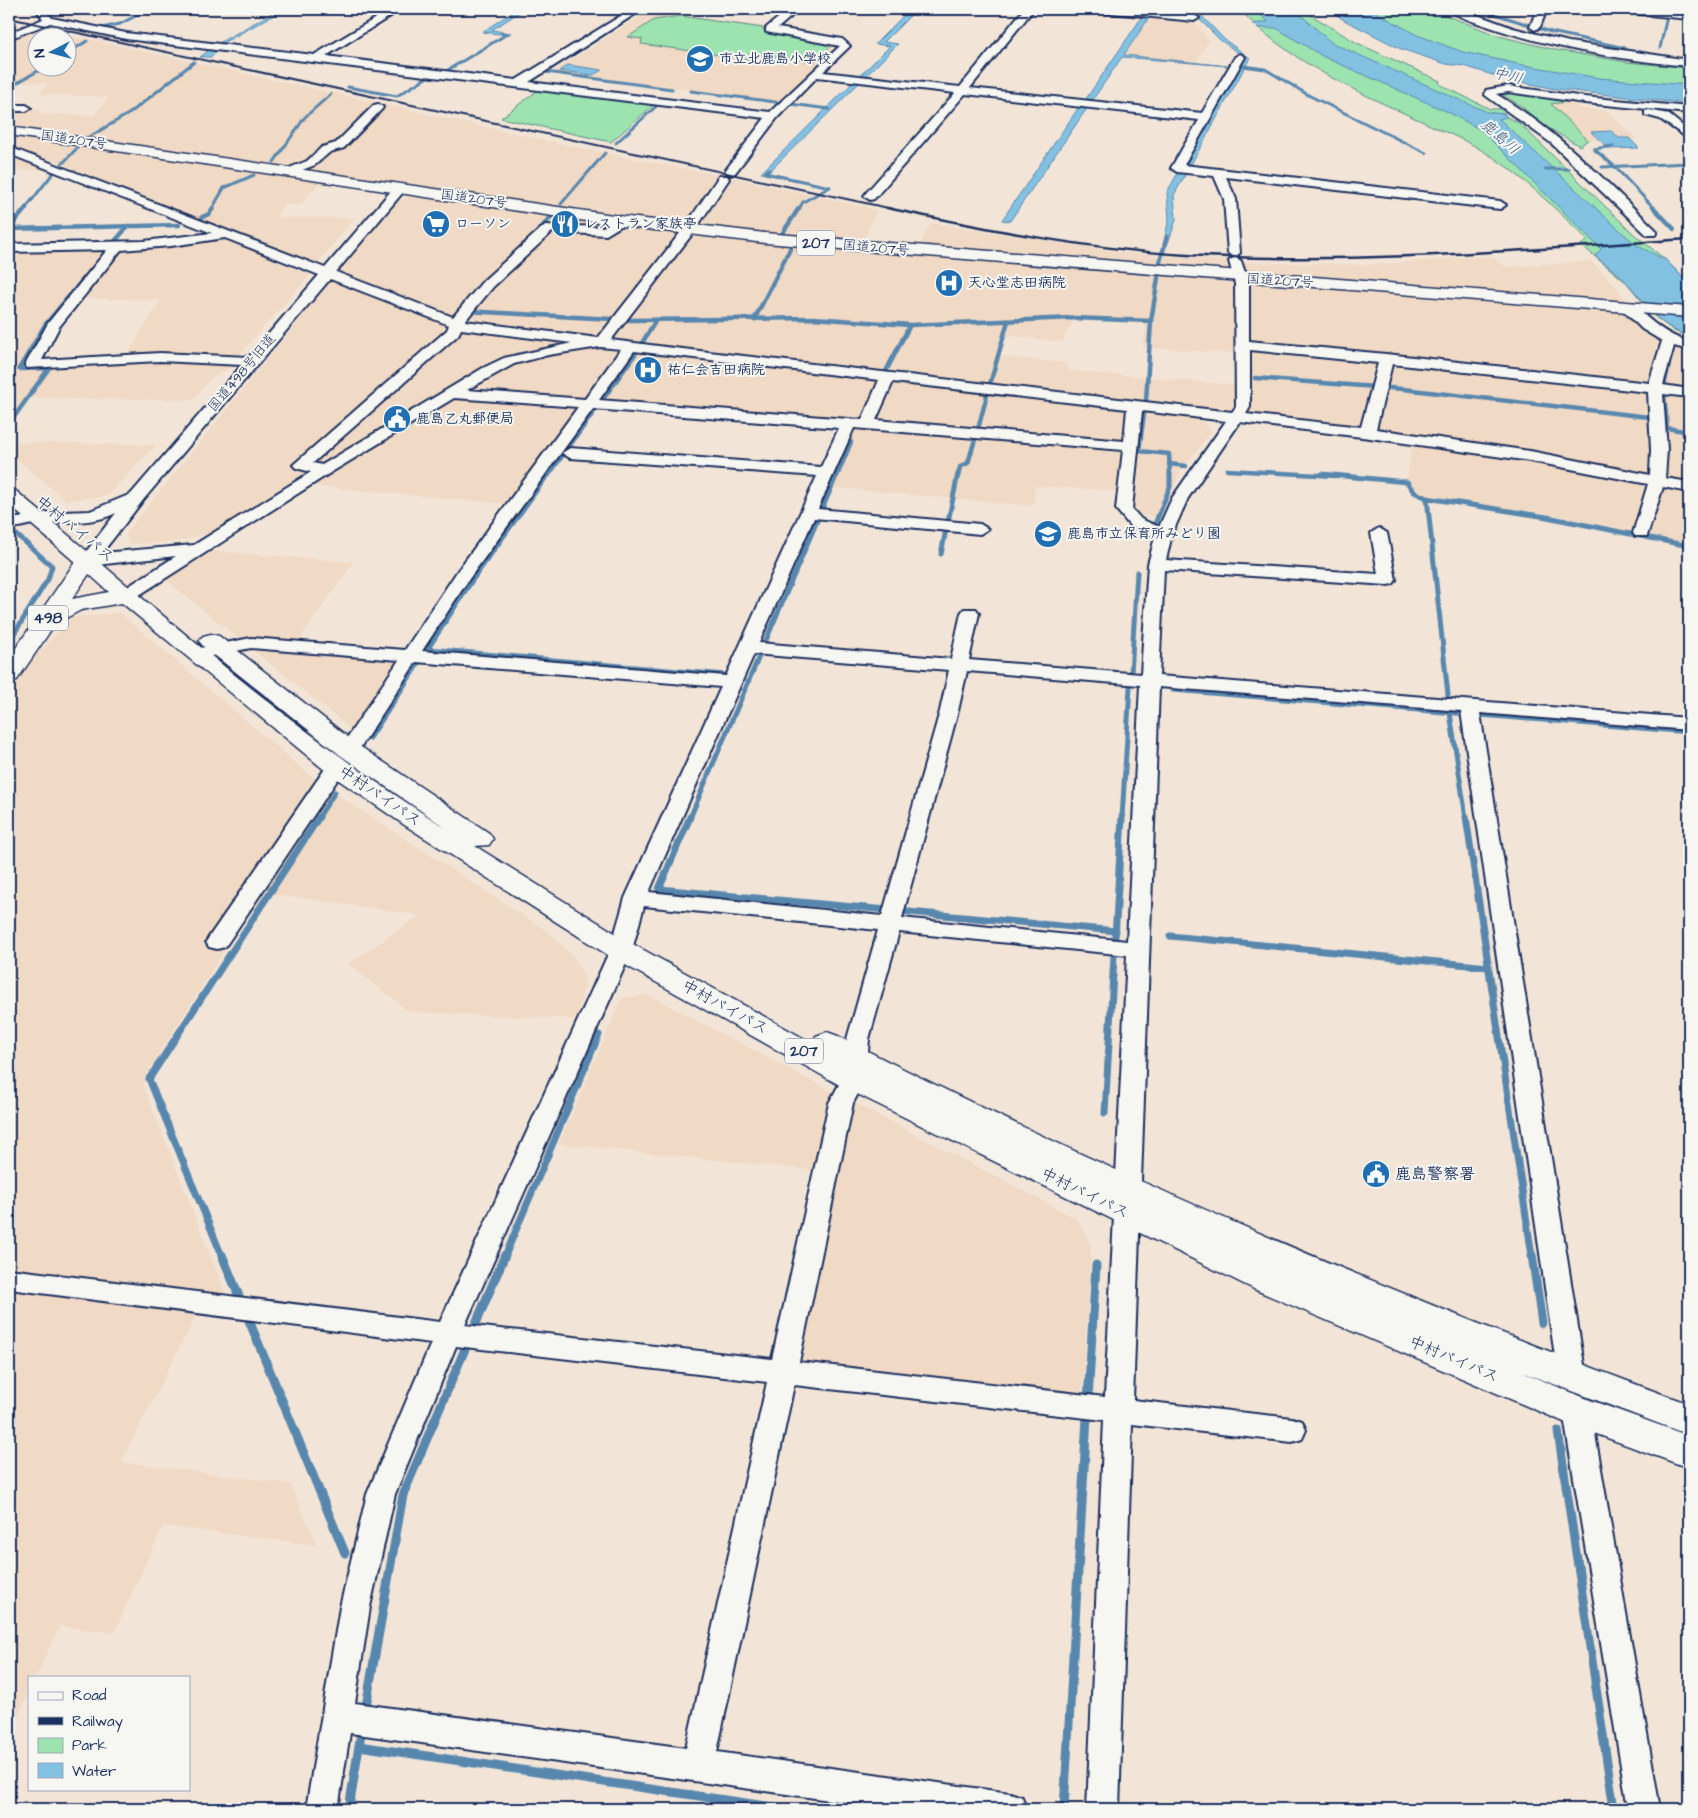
<svg xmlns="http://www.w3.org/2000/svg" width="1698" height="1818" font-family="'Architects Daughter','Klee One',sans-serif">
<style>
.built{fill:#f0d9c5;fill-rule:evenodd}
.green{fill:#9ce3b0;stroke:#5c8987}
.water{fill:#83c1e3;stroke:#5987ae}
.lines{fill:none;stroke-linecap:round;stroke-linejoin:round}
.stream-far4{stroke:#5987ae;stroke-width:3}
.stream-far3{stroke:#5987ae;stroke-width:4.5}
.stream-far2{stroke:#5987ae;stroke-width:5}
.stream-far1{stroke:#5987ae;stroke-width:7}
.stream{stroke:#5987ae;stroke-width:9}
.minor-casing{stroke:#1b2f5e;stroke-width:4}
.highway-casing{stroke:#1b2f5e;stroke-width:3}
.minor{fill:#f6f6f2;fill-rule:evenodd}
.highway{fill:#f6f6f2;fill-rule:evenodd}
.rail-far1{stroke:#1b2f5e;stroke-width:2}
.rail{stroke:#1b2f5e;stroke-width:2.5}
.labels{text-anchor:middle;dominant-baseline:central;stroke-width:4;stroke-linejoin:round;paint-order:stroke}
.far-poi-label{font-size:14px;font-weight:bold;fill:#1b2f5e;stroke:#f6f6f2;text-anchor:start}
.far-street-label{font-size:14px;fill:#1b2f5e;stroke:#f6f6f2}
.far-water-label{font-size:15px;font-style:italic;fill:#35547f;stroke:#f6f6f2}
.shield{fill:#f6f6f2;stroke:#5d6b8a;stroke-width:1}
.shield-label{font-size:15px;font-weight:bold;fill:#1b2f5e}
.street-label{font-size:16px;fill:#1b2f5e;stroke:#f6f6f2}
.poi-label{font-size:16px;font-weight:bold;fill:#1b2f5e;stroke:#f6f6f2;text-anchor:start}
</style>
<rect width="100%" height="100%" fill="#f2e5d8"/>
<filter id="ink" filterUnits="userSpaceOnUse"><feTurbulence type="fractalNoise" baseFrequency=".02" numOctaves="2"/><feDisplacementMap in="SourceGraphic" scale="10" xChannelSelector="R" yChannelSelector="G"/><feConvolveMatrix kernelMatrix="1 2 1 2 8 2 1 2 1" color-interpolation-filters="sRGB"/></filter>
<g filter="url(#ink)">
<g class="built">
<polygon points="648,11 769,27 842,46 782,102 552,72"/>
<polygon points="1149,19 1195,23 1209,40 1196,62 1125,55"/>
<path d="M20,34L84,38L608,154L739,179L877,210L862,242L775,234L686,224L9,126V109H41L37,114L94,115L108,97L39,94L48,83L9,82V38ZM38,38H68V68H38Z"/>
<polygon points="1567,102 1576,103 1578,108 1607,111 1637,139 1588,140 1551,104"/>
<polygon points="9,135 321,181 300,205 283,205 276,218 354,218 318,263 312,264 60,163 9,146"/>
<polygon points="9,155 45,168 44,170 9,171"/>
<path d="M430,196L694,237L1237,283L1638,313L1671,339L1689,344V544L1550,514L1431,497L1417,492L1407,478L1412,443L1251,426L1239,408L1234,413L1198,418L1212,431L1180,472L1160,517L1116,512L1119,491L1035,486L1033,506L816,486L848,422L596,402L520,505L313,486L291,501L271,497L213,533L174,542L129,544L126,533L395,202L409,197ZM1074,320L1117,321L1146,325L1143,347L1239,354V385L1071,371L1065,363L996,356L1003,335L1062,342Z"/>
<polygon points="931,223 1125,253 1243,262 1366,265 1490,256 1506,267 1590,261 1607,276 1629,303 919,246"/>
<path d="M223,237L310,275L226,370L213,377L192,400L26,398L9,421V250L112,248ZM71,298L161,300L124,360L26,365Z"/>
<polygon points="9,442 156,445 107,496 66,500 9,453"/>
<polygon points="213,551 354,562 297,642 417,654 360,736 166,580"/>
<polygon points="120,613 319,783 550,933 576,960 586,982 576,1019 410,1012 348,964 421,915 265,893 225,950 148,1071 143,1085 228,1299 9,1270 9,690 28,664 72,617"/>
<polygon points="648,995 1077,1219 1091,1246 1082,1397 778,1359 822,1171 559,1144 622,998"/>
<polygon points="9,1286 199,1310 121,1462 290,1484 317,1545 163,1526 114,1633 60,1626 36,1677 29,1677 29,1692 9,1734"/>
</g>
<g class="green">
<path d="M1239,9H1264L1490,131L1689,337L1674,331L1654,316L1627,283L1581,245L1588,240C1553,207 1520,172 1478,148C1459,137 1438,129 1419,120C1357,92 1286,60 1239,9Z"/>
<polygon points="1279,9 1301,9 1357,43 1440,81 1439,84 1490,109 1501,109 1507,117 1519,123 1635,235 1666,260 1689,284 1689,313 1490,119 1328,46"/>
<polygon points="1349,9 1430,9 1499,36 1556,50 1627,62 1689,68 1689,91 1516,75"/>
<polygon points="680,16 763,28 765,32 832,45 814,62 755,54 749,59 641,44 642,39 628,37 654,20"/>
<polygon points="541,88 656,103 611,142 501,118"/>
<polygon points="1518,92 1567,102 1551,104 1588,140 1580,146 1543,125 1521,106 1503,95"/>
</g>
<g class="water">
<polygon points="279,9 285,9 221,44 212,57 200,57 217,44"/>
<polygon points="517,9 524,9 492,30 511,33 508,35 482,32"/>
<polygon points="910,9 917,9 884,42 898,44 861,81 1081,106 1144,14 1151,15 1124,55 1228,66 1122,57 1010,221 1002,220 1079,107 859,83 767,174 761,173 890,46 875,44"/>
<polygon points="1112,9 1194,14 1190,9 1195,9 1225,40 1250,58 1174,195 1176,220 1167,246 1163,245 1169,219 1167,192 1244,57 1220,40 1197,17"/>
<path d="M1254,9C1265,9 1279,6 1290,9C1299,11 1322,35 1332,43L1487,112L1504,114L1507,117L1499,119L1636,245L1666,260L1689,284V337C1654,322 1652,310 1628,284C1619,273 1606,265 1595,256L1601,249L1481,130L1448,112L1324,57L1276,28H1259L1253,24L1268,22Z"/>
<polygon points="1328,9 1370,9 1417,35 1463,52 1518,64 1599,78 1689,85 1689,104 1555,89 1502,78 1464,66 1446,64 1401,49 1344,20"/>
<polygon points="568,65 602,70 593,75 559,71"/>
<polygon points="1611,131 1619,138 1629,138 1639,148 1609,149 1591,132"/>
</g>
<g class="lines">
<g class="stream-far4">
<polyline points="644,9 546,72 672,89"/>
<polyline points="1479,9 1551,32 1625,48"/>
<polyline points="98,29 120,24 149,9"/>
<polyline points="1660,48 1667,16"/>
<polyline points="68,53 87,41"/>
<polyline points="1243,66 1265,69 1310,96 1426,153"/>
<polyline points="348,87 397,96 429,76 438,76 507,34 502,33"/>
<polyline points="691,91 829,109"/>
<polyline points="9,92 15,84 43,68"/>
<polyline points="89,137 130,113 194,62"/>
<polyline points="616,143 663,100"/>
<polyline points="1613,146 1594,149 1614,166 1655,209"/>
<polyline points="274,162 305,117 331,94"/>
<polyline points="62,164 79,146"/>
<polyline points="1602,167 1689,163"/>
<polyline points="769,169 765,173 830,187 803,202 799,209"/>
<polyline points="1545,169 1569,169"/>
<polyline points="561,204 605,153"/>
<polyline points="25,209 54,172"/>
<polyline points="212,209 224,188 254,175"/>
</g>
<g class="stream-far3">
<polyline points="1654,208 1674,229"/>
<polyline points="202,217 209,214 213,208"/>
<polyline points="9,229 179,225"/>
<polyline points="9,229 26,208"/>
<polyline points="782,234 799,208"/>
<polyline points="533,237 551,217"/>
<polyline points="110,247 128,226"/>
<polyline points="1159,265 1167,237"/>
<polyline points="466,311 631,320 813,318 910,325 1073,318 1151,321"/>
<polyline points="754,320 791,247"/>
<polyline points="642,343 656,320"/>
<polyline points="885,373 910,325"/>
<polyline points="1255,378 1403,389 1649,417"/>
<polyline points="990,384 1008,321"/>
<polyline points="1664,386 1669,363"/>
<polyline points="1664,393 1667,428 1689,432"/>
<polyline points="1146,401 1151,321 1158,278"/>
<polyline points="1144,413 1139,451 1169,454 1170,476"/>
<polyline points="9,424 49,368 19,369 45,325 91,270"/>
<polyline points="978,429 987,395"/>
<polyline points="1169,464 1186,466"/>
<polyline points="1227,470 1336,476"/>
<polyline points="548,476 636,353"/>
<polyline points="837,476 851,442"/>
<polyline points="958,476 960,467 968,463 976,436"/>
</g>
<g class="stream-far2">
<polyline points="1322,474 1407,482 1414,492 1427,498 1547,517 1689,546"/>
<polyline points="1427,498 1448,695"/>
<polyline points="948,522 958,474"/>
<polyline points="1155,524 1170,487 1170,474"/>
<polyline points="9,528 52,566 48,579 9,642"/>
<polyline points="941,554 946,530"/>
<polyline points="428,649 725,675"/>
<polyline points="1131,674 1137,572"/>
<polyline points="1173,690 1689,732"/>
<polyline points="1450,713 1466,818"/>
<polyline points="370,738 473,579 548,474"/>
<polyline points="318,818 335,792"/>
<polyline points="690,818 837,474"/>
<polyline points="1122,818 1130,687"/>
</g>
<g class="stream-far1">
<polyline points="690,817 659,889 1116,931"/>
<polyline points="1466,817 1532,1256"/>
<polyline points="1170,936 1489,967"/>
<polyline points="1105,1113 1122,817"/>
<polyline points="222,1256 149,1079 319,817"/>
<polyline points="505,1256 599,1035"/>
</g>
<g class="stream">
<polyline points="222,1255 345,1553"/>
<polyline points="1532,1255 1542,1323"/>
<polyline points="1558,1431 1614,1809"/>
<polyline points="365,1712 403,1495 505,1255"/>
<polyline points="359,1746 787,1809"/>
<polyline points="349,1809 362,1727"/>
<polyline points="1064,1809 1096,1265"/>
</g>
<defs>
<g id="minor">
<polygon points="36,9 44,9 52,18 126,33 314,55 391,9 402,9 326,56 516,80 632,9 643,9 529,82 770,112 840,46 766,32 766,28 789,9 800,9 778,28 842,39 850,46 823,72 960,87 1024,9 1034,9 970,88 1202,113 1235,57 1240,54 1245,57 1184,165 1500,201 1506,205 1500,209 1226,177 1236,199 1240,253 1234,257 1228,253 1224,199 1214,176 1177,172 1171,168 1199,120 965,94 874,199 870,200 864,196 866,193 955,93 817,77 777,118 735,173 731,175 725,171 765,118 126,39 50,23 9,39 9,33 43,19"/>
<polygon points="1096,9 1128,9 1194,15 1199,18 1194,21 1101,12"/>
<path d="M1448,9H1461L1513,28L1569,42L1689,60V66C1621,60 1552,48 1487,26C1475,22 1457,17 1448,9Z"/>
<polygon points="1537,9 1547,9 1540,27 1535,30 1530,27"/>
<polygon points="1615,9 1646,9 1689,13 1689,19 1620,12"/>
<path d="M1508,86L1585,97L1689,107V113L1585,103L1508,92L1496,94C1557,130 1605,180 1655,229L1657,232L1655,235H1647L1551,143L1485,95L1486,90Z"/>
<polygon points="378,104 383,107 382,109 344,148 330,152 315,165 292,174 284,174 284,170 307,161 322,147 336,143 374,105"/>
<polygon points="9,105 26,105 31,108 26,111 9,111"/>
<polygon points="1649,110 1668,114 1689,131 1689,139 1660,119 1645,115 1645,111"/>
<path d="M9,147L325,268L396,185H404V191L336,272L453,317L483,281L545,225L603,227L616,218H624L626,221L624,224L606,235L552,232L493,287L465,321L598,338L684,228L719,176H727L729,179L693,233L611,340L674,348L1232,412L1236,407L1235,284L1229,261L1235,257L1241,261L1249,284V341L1386,354L1649,383L1662,341L1642,329L1624,311L1622,308L1624,305H1634C1651,322 1666,335 1689,342V350L1674,346L1663,385L1689,389V397L1663,394L1667,450L1665,478L1689,482V492L1663,487L1647,536H1635L1633,533L1648,484L1530,461L1370,438L1240,422L1188,498L1172,534L1166,560L1378,574L1371,533L1379,528L1387,533L1396,580L1393,584L1387,585L1164,570L1159,676L1689,718V730L1480,713L1586,1377L1582,1385L1572,1388L1562,1385L1558,1377L1461,711L1159,687L1133,1400L1292,1418L1302,1421L1306,1430L1302,1439L1292,1442L1132,1424L1119,1809H1087L1104,1420L794,1385L717,1752L1010,1793L1022,1797L1026,1809H894L350,1733L338,1809H306L340,1607L367,1494L431,1343L9,1289V1269L440,1322L610,950L625,898L721,687L416,662L356,754H342L339,750L399,660L251,648L196,659L190,658L187,654L190,650L251,638L405,650L456,573L578,407L454,398L330,473L133,599H121L118,595L121,591L176,556L87,566L81,565L79,561L116,513C93,525 65,521 39,523C29,524 20,528 9,528V518H19L35,513L90,511L131,494L242,365L160,361L27,368L25,365L48,323L107,250L9,252V244L144,241L212,233L9,154ZM225,238L319,275L249,357L160,353L42,360L59,327L121,250L171,246ZM330,279L449,325L447,330L293,465L296,468L311,472L194,545L102,553L144,499ZM461,329L572,343L504,358L483,368L322,465L313,463L458,335ZM600,347L621,349L585,399L467,390L514,364L548,355ZM1250,350L1378,363L1361,427L1246,414L1250,407ZM634,351L879,380L862,420L599,400ZM1392,364L1648,392L1651,450L1650,475L1530,451L1376,429ZM893,382L1127,409L1124,441L876,420ZM593,409L839,428L821,467L570,448L562,453L570,458L817,476L726,676L422,651L469,579ZM1142,411L1226,421L1172,498L1159,527L1141,519L1132,509ZM854,428L1123,450L1116,509L1130,526L1155,537L1148,564L1141,674L969,660L979,613L976,609H964L961,613L951,659L759,643L814,518L980,534L988,529L980,524L818,509ZM754,654L949,670L940,711L882,916L649,892ZM967,671L1140,685L1127,941L902,918L958,711ZM644,906L878,930L847,1039L842,1079L829,1103L772,1359L465,1325L632,950ZM899,932L1127,955L1105,1397L799,1362L853,1103L866,1079L869,1039ZM456,1346L767,1382L686,1748L355,1703L370,1607L395,1494Z"/>
<polygon points="336,761 343,763 346,767 225,947 217,949 209,947 206,942 209,937 329,763"/>
<polygon points="1577,1399 1587,1403 1591,1411 1660,1809 1628,1809 1563,1411 1567,1403"/>
</g>
<g id="highway">
<polygon points="9,127 620,216 765,233 1689,307 1689,317 765,243 620,226 9,135"/>
<path d="M9,489L16,491C155,608 291,731 446,828L340,755L203,646L199,641L203,636L211,634L219,636L358,745L489,833L493,839L489,845L475,846L631,943L812,1043L816,1036L827,1032L838,1036C1113,1177 1399,1297 1689,1404V1435L1519,1371L1590,1400L1689,1436V1468L1564,1422L1256,1290L843,1087L611,957L406,826L327,772L122,603L81,610L55,624L17,680L9,682V658L75,562L9,505ZM89,574L109,592L72,599Z"/>
</g>
</defs>
<use href="#minor" class="minor-casing"/>
<use href="#highway" class="highway-casing"/>
<use href="#minor" class="minor"/>
<use href="#highway" class="highway"/>
<polyline class="rail-far1" points="9,18 893,209"/>
<path class="rail" d="M887,208C986,229 1086,249 1187,255C1355,265 1522,250 1689,239"/>
</g>
</g>
<defs>
<symbol id="school-disc" viewBox="-11 -11 22 22"><circle r="9.5" fill="#1f6fb2" stroke="#f6f6f2"/><path d="M0-5L7-2L0 1L-7-2ZM-4 1L0 2.5L4 1V4Q0 6-4 4Z" fill="#fff"/></symbol>
<symbol id="supermarket-disc" viewBox="-11 -11 22 22"><circle r="9.5" fill="#1f6fb2" stroke="#f6f6f2"/><path d="M-6-5.5h2.5l.6 2H6L4.5 2H-2.5L-4.4-4H-6ZM-1.5 3.2a1.3 1.3 0 1 0 .1 0ZM3 3.2a1.3 1.3 0 1 0 .1 0Z" fill="#fff"/></symbol>
<symbol id="restaurant-disc" viewBox="-11 -11 22 22"><circle r="9.5" fill="#1f6fb2" stroke="#f6f6f2"/><path d="M-5-6h1v4h1v-4h1v4h1v-4h1v5L-1.5 .5V6h-2V.5L-5-1ZM5-6V6H3V1.5H1.5Q1.5-4 5-6Z" fill="#fff"/></symbol>
<symbol id="hospital-disc" viewBox="-11 -11 22 22"><circle r="9.5" fill="#1f6fb2" stroke="#f6f6f2"/><path d="M-5-5h3v3.5h4V-5h3V5h-3V1.5h-4V5h-3Z" fill="#fff"/></symbol>
<symbol id="civic-disc" viewBox="-11 -11 22 22"><circle r="9.5" fill="#1f6fb2" stroke="#f6f6f2"/><path d="M-.6-6.5H3V-4.5H.6V-3L4-1V1h2V6H-6V1h2V-1L-.6-3ZM-1.2 2.5V6h2.4V2.5Z" fill="#fff"/></symbol>
</defs>
<g fill-rule="evenodd">
<use href="#school-disc" x="684" y="43" width="32" height="32"/>
<use href="#supermarket-disc" x="420" y="208" width="32" height="32"/>
<use href="#restaurant-disc" x="549" y="208" width="32" height="32"/>
<use href="#hospital-disc" x="933" y="267" width="32" height="32"/>
<use href="#hospital-disc" x="632" y="354" width="32" height="32"/>
<use href="#civic-disc" x="381" y="403" width="32" height="32"/>
<use href="#school-disc" x="1032" y="518" width="32" height="32"/>
<use href="#civic-disc" x="1360" y="1158" width="32" height="32"/>
</g>
<g class="labels">
<g class="far-poi-label">
<text x="719" y="59">市立北鹿島小学校</text>
<text x="455" y="224">ローソン</text>
<text x="584" y="224">レストラン家族亭</text>
<text x="968" y="283">天心堂志田病院</text>
<text x="667" y="370">祐仁会吉田病院</text>
<text x="416" y="419">鹿島乙丸郵便局</text>
<text x="1067" y="534">鹿島市立保育所みどり園</text>
</g>
<g class="far-street-label">
<text transform="translate(74 140) rotate(8)">国道207号</text>
<text transform="translate(474 199) rotate(8)">国道207号</text>
<text transform="translate(876 248) rotate(5)">国道207号</text>
<text transform="translate(1280 281) rotate(4)">国道207号</text>
<text transform="translate(242 373) rotate(-50)">国道498号旧道</text>
</g>
<g class="far-water-label">
<text transform="translate(1508 76) rotate(14)">中川</text>
<text transform="translate(1500 137) rotate(41)">鹿島川</text>
</g>
<g class="shield">
<rect x="797" y="230.5" width="38" height="25" rx="4"/>
<rect x="28" y="605.5" width="40" height="25" rx="4"/>
<rect x="785" y="1038.5" width="38" height="25" rx="4"/>
</g>
<g class="shield-label">
<text x="816" y="243">207</text>
<text x="48" y="618">498</text>
<text x="804" y="1051">207</text>
</g>
<g class="street-label">
<text transform="translate(75 529) rotate(39)">中村バイパス</text>
<text transform="translate(380 796) rotate(34)">中村バイパス</text>
<text transform="translate(725 1007) rotate(29)">中村バイパス</text>
<text transform="translate(1085 1193) rotate(26)">中村バイパス</text>
<text transform="translate(1454 1359) rotate(23)">中村バイパス</text>
</g>
<g class="poi-label">
<text x="1395" y="1174">鹿島警察署</text>
</g>
</g>
<rect width="1698" height="1818" fill="none" stroke="#f6f6f2" stroke-width="30"/>
<rect x="15" y="15" width="1668" height="1788" fill="none" stroke="#1b2f5e" stroke-width="2" filter="url(#ink)"/>
<rect x="28" y="1676" width="162" height="115" fill="#f6f6f2" stroke="#9ea6b7"/>
<rect x="38" y="1692" width="25" height="8" fill="#f6f6f2" stroke="#9ea6b7"/>
<text x="72" y="1700" font-size="15" fill="#1b2f5e">Road</text>
<rect x="38" y="1717" width="25" height="8" fill="#1b2f5e" stroke="#9ea6b7"/>
<text x="72" y="1726" font-size="15" fill="#1b2f5e">Railway</text>
<rect x="38" y="1738" width="25" height="15" fill="#9ce3b0" stroke="#9ea6b7"/>
<text x="72" y="1750" font-size="15" fill="#1b2f5e">Park</text>
<rect x="38" y="1763" width="25" height="15" fill="#83c1e3" stroke="#9ea6b7"/>
<text x="72" y="1776" font-size="15" fill="#1b2f5e">Water</text>
<g transform="translate(52 52) rotate(264)"><circle r="24" fill="#f6f6f2" stroke="#9ea6b7"/>
<path d="M0-4L9 19L0 12L-9 19Z" fill="#1f6fb2"/>
<text y="-8" font-size="14" font-weight="bold" text-anchor="middle" fill="#1b2f5e">N</text>
</g>
</svg>
